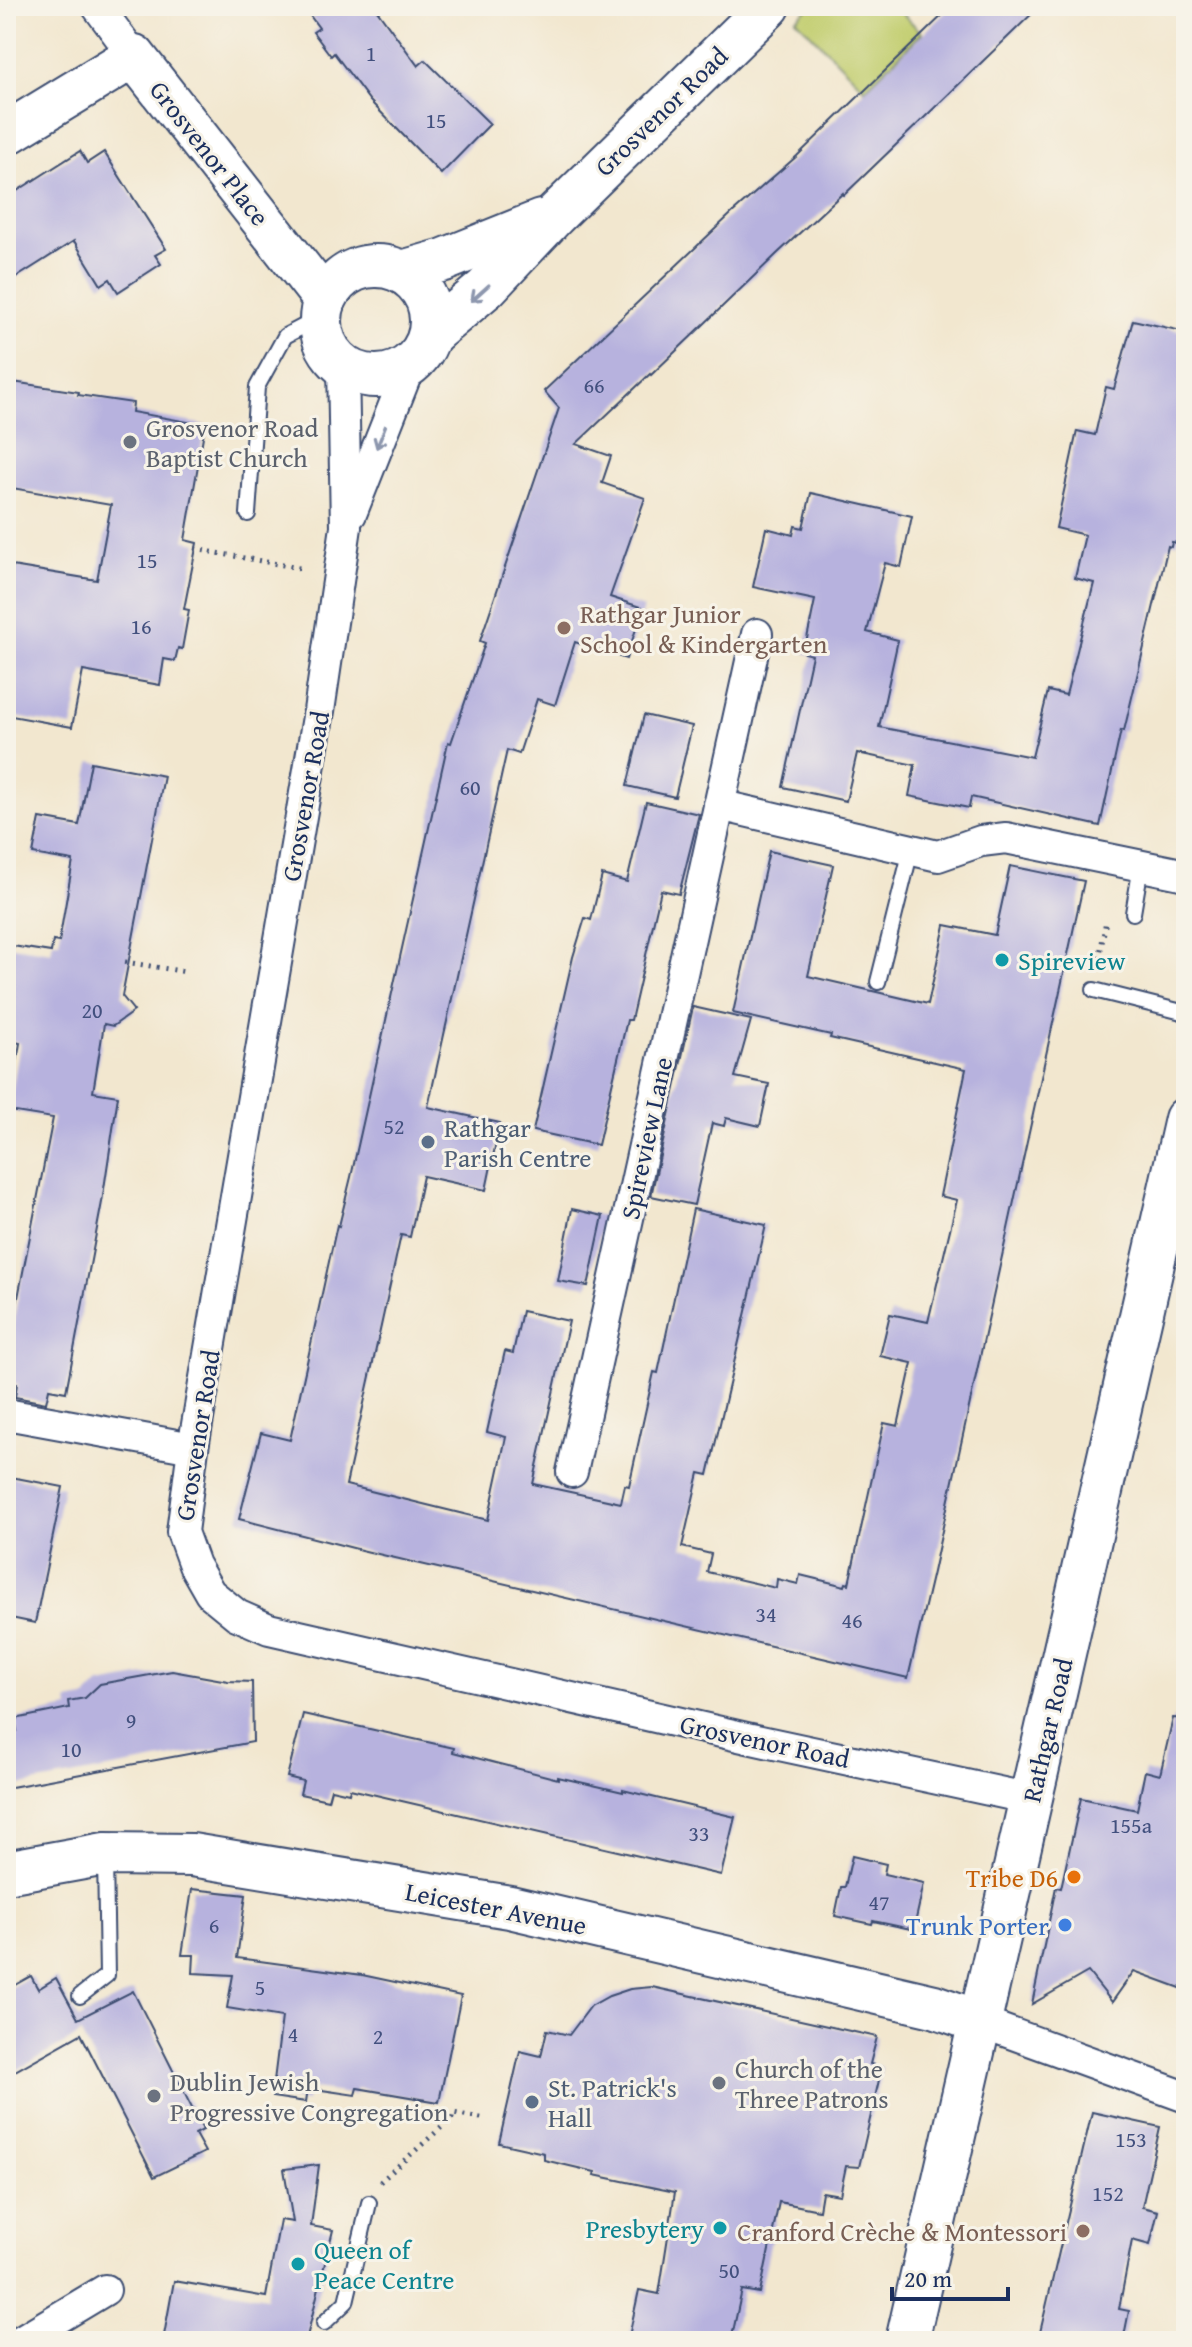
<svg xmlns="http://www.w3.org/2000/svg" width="1192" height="2347" font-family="'Gentium Book Plus',serif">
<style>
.green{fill:#c2ce70;stroke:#6e7e67;stroke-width:2}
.building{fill:#b7b2de}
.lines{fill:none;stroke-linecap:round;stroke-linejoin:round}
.lane-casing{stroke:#3b4b6f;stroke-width:18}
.street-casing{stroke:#3b4b6f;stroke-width:34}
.secondary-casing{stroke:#3b4b6f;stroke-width:46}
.path{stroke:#3b4b6f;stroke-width:5;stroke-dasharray:2 6;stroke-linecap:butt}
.lane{stroke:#fff;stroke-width:14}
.street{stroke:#fff;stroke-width:30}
.secondary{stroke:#fff;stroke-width:42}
.oneway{stroke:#8d97ae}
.worship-dot{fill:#6b7280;stroke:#f7f3e8;stroke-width:3}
.education-dot{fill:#8d6e63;stroke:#f7f3e8;stroke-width:3}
.culture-dot{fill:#0f9aa8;stroke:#f7f3e8;stroke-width:3}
.service-dot{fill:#5c6f8a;stroke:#f7f3e8;stroke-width:3}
.food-dot{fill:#e8710a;stroke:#f7f3e8;stroke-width:3}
.shop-dot{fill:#3f7fe0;stroke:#f7f3e8;stroke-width:3}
.labels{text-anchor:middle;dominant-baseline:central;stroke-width:6;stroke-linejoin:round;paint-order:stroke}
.number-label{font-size:22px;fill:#42507e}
.street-label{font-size:26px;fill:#1b2f5e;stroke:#f7f3e8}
.worship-label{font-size:26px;fill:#5b616d;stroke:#f7f3e8;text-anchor:start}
.education-label{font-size:26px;fill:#785e54;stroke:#f7f3e8;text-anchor:start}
.culture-label{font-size:26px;fill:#0d838f;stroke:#f7f3e8;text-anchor:start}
.service-label{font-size:26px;fill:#4e5e75;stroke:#f7f3e8;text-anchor:start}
.food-label{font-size:26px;fill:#c56008;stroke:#f7f3e8;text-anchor:end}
.shop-label{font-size:26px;fill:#366cbe;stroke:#f7f3e8;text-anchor:end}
</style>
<rect width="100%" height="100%" fill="#f7f3e8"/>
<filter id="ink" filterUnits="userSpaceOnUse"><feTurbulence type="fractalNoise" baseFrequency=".0125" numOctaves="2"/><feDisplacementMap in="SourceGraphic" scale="16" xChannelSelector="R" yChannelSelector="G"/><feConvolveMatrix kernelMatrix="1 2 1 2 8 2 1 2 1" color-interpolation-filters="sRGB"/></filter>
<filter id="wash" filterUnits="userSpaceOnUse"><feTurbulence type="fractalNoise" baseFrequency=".006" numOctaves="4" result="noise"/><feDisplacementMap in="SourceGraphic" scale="32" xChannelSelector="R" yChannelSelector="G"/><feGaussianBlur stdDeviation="1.8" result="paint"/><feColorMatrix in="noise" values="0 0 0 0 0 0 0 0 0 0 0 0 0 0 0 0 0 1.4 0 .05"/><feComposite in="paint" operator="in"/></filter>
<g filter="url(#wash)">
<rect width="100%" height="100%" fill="#f2e7cf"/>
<polygon class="green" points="810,6 895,6 922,33 865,89 796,19"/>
<g id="blocks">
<g class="building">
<polygon points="303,6 374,6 418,66 425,60 490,124 441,174 370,101 334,53 331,56 313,32 319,28"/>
<polygon points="952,6 1040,6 844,195 843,193 778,253 651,375 650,374 576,444 611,456 602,483 645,498 610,597 643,608 626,659 575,642 555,705 537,699 519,754 507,750 428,1107 500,1123 486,1190 423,1176 410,1237 401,1235 346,1485 488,1520 506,1437 487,1432 505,1351 513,1353 522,1311 569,1321 533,1484 621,1503 625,1485 629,1486 654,1372 658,1373 693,1209 766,1225 708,1475 699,1473 682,1547 711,1554 707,1572 776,1588 777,1579 798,1584 800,1575 845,1586 846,1583 849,1584 884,1423 898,1426 912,1363 880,1356 890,1314 928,1322 957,1200 940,1196 966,1069 830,1038 831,1035 733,1013 769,851 833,865 808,976 928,1004 945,925 995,935 1010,866 1084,881 933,1572 908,1678 361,1550 239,1519 261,1433 290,1440 337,1225 339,1226 351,1177 448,742 451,743 485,643 480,641 559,408 544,391 731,214 797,156"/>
<polygon points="80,151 87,163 104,152 166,249 155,255 161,264 118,292 110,279 101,285 74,241 6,284 6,198"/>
<polygon points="1133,320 1186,332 1186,520 1182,538 1179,537 1177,543 1172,542 1171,547 1168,546 1124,731 1121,730 1100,826 971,797 969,808 909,796 915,765 857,753 846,801 783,787 812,655 804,653 815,600 753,587 766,528 793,535 795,526 803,528 811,493 912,516 901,567 885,563 867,632 898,640 879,727 1032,757 1048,691 1066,695 1094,583 1075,578 1085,535 1056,528 1077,431 1095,435 1106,387 1114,389"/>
<polygon points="6,381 79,392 78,395 133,403 132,412 205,425 185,540 197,543 184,609 189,610 182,649 178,648 175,661 164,659 160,685 83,671 72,727 6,715 6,565 97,580 111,505 6,487"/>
<polygon points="644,715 692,726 675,797 627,786"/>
<polygon points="91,762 164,776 122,996 134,1011 113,1026 104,1024 93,1092 118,1096 102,1202 66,1392 49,1389 46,1403 15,1397 17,1384 6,1382 6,1366 16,1308 53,1118 9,1111 20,1043 6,1040 6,945 51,952 53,941 59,942 73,861 33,854 40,818 79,825"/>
<polygon points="646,802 699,814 679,894 661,890 631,1020 627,1020 598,1145 533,1131 573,957 585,918 591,920 602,875 627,882"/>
<polygon points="693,1007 751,1020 735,1077 769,1084 760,1126 726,1118 724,1126 712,1123 694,1205 651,1196"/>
<polygon points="572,1209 603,1216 588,1286 558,1281"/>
<polygon points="6,1476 63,1487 35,1623 6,1617"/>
<polygon points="172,1671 228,1681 252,1682 253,1742 6,1788 6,1733 17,1731 15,1719 69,1708 68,1701 85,1698 100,1684"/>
<polygon points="303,1714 454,1748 453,1752 558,1779 558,1777 623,1792 623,1790 735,1817 721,1875 350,1789 349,1793 331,1789 328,1800 300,1794 303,1781 287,1777"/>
<polygon points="1173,1718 1186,1719 1186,1990 1134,1971 1112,2002 1088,1972 1032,2004 1056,1887 1061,1888 1081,1798 1137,1810 1145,1771 1160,1775"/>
<polygon points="852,1856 886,1864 884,1874 924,1883 916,1919 913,1919 911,1929 873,1921 872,1924 835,1916 841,1887 845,1887"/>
<polygon points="192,1889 246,1895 237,1958 362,1975 461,1996 439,2102 357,2088 355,2095 308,2088 306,2102 272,2097 282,2017 227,2008 233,1975 193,1973 194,1955 182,1955"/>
<polygon points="31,1976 38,1989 56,1978 78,2019 133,1991 203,2130 195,2134 205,2152 154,2177 81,2034 6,2076 6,1990"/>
<polygon points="652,1987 877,2037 870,2064 882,2067 859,2167 846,2166 840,2195 822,2192 819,2210 779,2202 760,2293 742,2290 731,2341 628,2341 639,2290 659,2294 675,2192 594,2175 595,2172 544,2160 544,2153 499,2143 520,2051 541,2056 547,2030 569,2035 591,2006 609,1996 630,1989"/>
<polygon points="1092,2112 1160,2127 1142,2207 1158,2211 1150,2245 1132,2240 1119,2309 1129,2311 1123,2341 1038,2341"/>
<polygon points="319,2165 311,2226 333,2230 306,2341 163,2341 174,2281 266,2297 280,2220 293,2222 284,2169"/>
</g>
</g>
</g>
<g filter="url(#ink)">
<use href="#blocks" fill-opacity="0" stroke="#3b4b6f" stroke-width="2"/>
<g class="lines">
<defs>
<g id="lane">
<polyline points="248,514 257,387 285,336 321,317"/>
<polyline points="1133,913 1141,866"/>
<polyline points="878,982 911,850"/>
<polyline points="1094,990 1186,1013"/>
<polyline points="80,1996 107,1975 105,1858"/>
<polyline points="324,2323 346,2302 369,2203"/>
</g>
<g id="street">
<polyline points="97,6 134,56"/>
<polyline points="343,365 346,527 319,711 193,1448 182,1532 194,1565 210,1593 237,1615 269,1629 747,1738 1031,1799"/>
<polyline points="351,514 410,365"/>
<polyline points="719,805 938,856 981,841 1006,838 1186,875"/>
<polyline points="6,1414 193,1448"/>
<polyline points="572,1472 757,634"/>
<polyline points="980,2022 1186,2097"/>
<polyline points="20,2341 105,2290"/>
</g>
<g id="secondary">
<polyline points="6,134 134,56 325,300"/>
<circle cx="376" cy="321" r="55"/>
<polyline points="402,272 444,260 541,221"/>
<polyline points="430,335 486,288 554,216 769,6"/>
<polyline points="6,1872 105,1854 192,1855 510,1907 934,2006 980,2022"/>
<polyline points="907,2341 1186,1119"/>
</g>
</defs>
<use href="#lane" class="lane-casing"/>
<use href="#street" class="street-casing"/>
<use href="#secondary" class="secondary-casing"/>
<g class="path">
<polyline points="195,549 305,569"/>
<polyline points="125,962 187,972"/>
<polyline points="1098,966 1106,920"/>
<polyline points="380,2182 452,2118 453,2113 486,2119"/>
</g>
<use href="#lane" class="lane"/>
<use href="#street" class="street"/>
<use href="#secondary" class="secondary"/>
</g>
<defs><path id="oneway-shaft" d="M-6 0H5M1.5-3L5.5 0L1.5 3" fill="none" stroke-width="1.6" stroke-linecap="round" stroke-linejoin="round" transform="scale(2)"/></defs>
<g class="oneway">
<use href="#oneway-shaft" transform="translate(480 293) rotate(138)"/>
<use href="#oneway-shaft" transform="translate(381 437) rotate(112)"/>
</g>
</g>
<g class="worship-dot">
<circle cx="130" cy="442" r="8"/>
<circle cx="719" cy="2083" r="8"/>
<circle cx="154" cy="2096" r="8"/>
</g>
<g class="education-dot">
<circle cx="564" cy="628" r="8"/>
<circle cx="1083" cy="2231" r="8"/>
</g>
<g class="culture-dot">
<circle cx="1002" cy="960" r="8"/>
<circle cx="720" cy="2228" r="8"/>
<circle cx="298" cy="2264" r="8"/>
</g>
<g class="service-dot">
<circle cx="428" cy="1142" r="8"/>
<circle cx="532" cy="2102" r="8"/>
</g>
<circle class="food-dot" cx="1074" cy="1877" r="8"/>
<circle class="shop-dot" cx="1065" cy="1925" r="8"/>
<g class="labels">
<g class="number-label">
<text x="371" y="53">1</text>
<text x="436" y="120">15</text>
<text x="594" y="385">66</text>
<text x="147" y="560">15</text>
<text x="141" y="626">16</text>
<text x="470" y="787">60</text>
<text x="92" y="1010">20</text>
<text x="394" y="1126">52</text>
<text x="766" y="1614">34</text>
<text x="852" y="1620">46</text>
<text x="131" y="1720">9</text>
<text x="71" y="1749">10</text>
<text x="1131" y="1825">155a</text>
<text x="699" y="1833">33</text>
<text x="879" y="1902">47</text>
<text x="214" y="1925">6</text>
<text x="260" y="1987">5</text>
<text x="293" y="2034">4</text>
<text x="378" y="2036">2</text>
<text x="1131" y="2139">153</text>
<text x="1108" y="2193">152</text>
<text x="729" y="2270">50</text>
</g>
<g class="street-label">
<text transform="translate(661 111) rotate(-44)">Grosvenor Road</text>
<text transform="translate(210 153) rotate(52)">Grosvenor Place</text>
<text transform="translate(305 796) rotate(-80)">Grosvenor Road</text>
<text transform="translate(646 1138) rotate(-78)">Spireview Lane</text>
<text transform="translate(197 1435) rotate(-81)">Grosvenor Road</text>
<text transform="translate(1047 1730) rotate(-77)">Rathgar Road</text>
<text transform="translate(765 1741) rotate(12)">Grosvenor Road</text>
<text transform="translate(496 1908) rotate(11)">Leicester Avenue</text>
</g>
<g class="worship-label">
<text x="146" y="427">Grosvenor Road<tspan x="146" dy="30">Baptist Church</tspan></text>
<text x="735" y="2068">Church of the<tspan x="735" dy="30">Three Patrons</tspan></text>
<text x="170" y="2081">Dublin Jewish<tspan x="170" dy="30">Progressive Congregation</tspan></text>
</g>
<g class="education-label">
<text x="580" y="613">Rathgar Junior<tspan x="580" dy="30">School &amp; Kindergarten</tspan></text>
<text x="1067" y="2231" text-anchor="end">Cranford Crèche &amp; Montessori</text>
</g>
<g class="culture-label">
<text x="1018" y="960">Spireview</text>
<text x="704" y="2228" text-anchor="end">Presbytery</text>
<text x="314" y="2249">Queen of<tspan x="314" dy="30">Peace Centre</tspan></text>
</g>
<g class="service-label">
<text x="444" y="1127">Rathgar<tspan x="444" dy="30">Parish Centre</tspan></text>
<text x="548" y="2087">St. Patrick's<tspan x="548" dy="30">Hall</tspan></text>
</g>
<g class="food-label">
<text x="1058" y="1877">Tribe D6</text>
</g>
<g class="shop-label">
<text x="1049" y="1925">Trunk Porter</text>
</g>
</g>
<rect width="1192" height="2347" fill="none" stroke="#f7f3e8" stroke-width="32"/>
<path d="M892 2287v12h116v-12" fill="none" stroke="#1b2f5e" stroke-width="4"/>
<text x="904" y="2287" font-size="24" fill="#1b2f5e" stroke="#f7f3e8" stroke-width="6" paint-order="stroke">20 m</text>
</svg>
